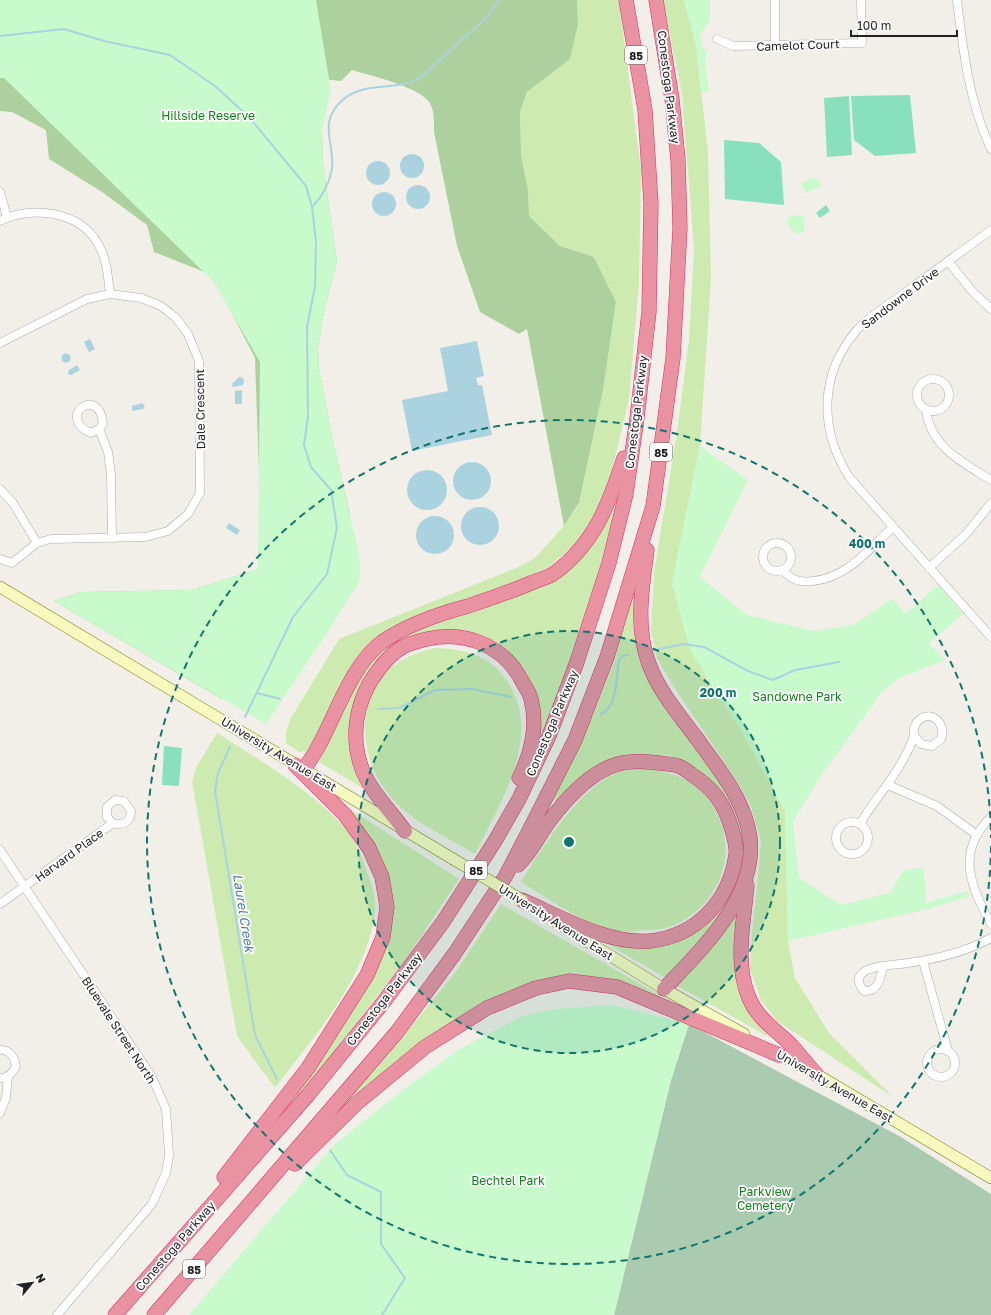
<svg xmlns="http://www.w3.org/2000/svg" width="991" height="1315" font-family="'Golos Text',sans-serif">
<style>
.grass{fill:#cdebb0}
.forest{fill:#add19e}
.cemetery{fill:#aacbaf}
.park{fill:#c8facc}
.pitch{fill:#88e0be}
.water{fill:#aad3df}
.lines{fill:none;stroke-linecap:round;stroke-linejoin:round}
.stream{stroke:#aad3df;stroke-width:2}
.minor-casing{stroke:#a9a9a9;stroke-width:9}
.secondary-casing{stroke:#707d05;stroke-width:12}
.motorway-casing{stroke:#dc2a67;stroke-width:15}
.minor{stroke:#fff;stroke-width:8}
.secondary{stroke:#f7fabf;stroke-width:11}
.motorway{stroke:#e892a2;stroke-width:14}
.secondary-bridge-casing{stroke:#707d05;stroke-width:12;stroke-linecap:butt}
.secondary-bridge{stroke:#f7fabf;stroke-width:11}
.ring{fill:none;stroke:#0f766e;stroke-width:2;stroke-dasharray:7 5}
.labels{text-anchor:middle;dominant-baseline:central;stroke-width:3.5;stroke-linejoin:round;paint-order:stroke}
.shield{fill:#fff;stroke:#646464;stroke-width:1}
.shield-label{font-size:11px;font-weight:bold;fill:#222}
.street-label{font-size:12px;fill:#222;stroke:#fff}
.park-label{font-size:12px;fill:#0c8416;stroke:#fff}
.water-label{font-size:13px;font-style:italic;fill:#4a7aab;stroke:#fff}
.centre{fill:#0f766e;stroke:#fff;stroke-width:2}
.ring-label{font-size:12px;text-anchor:middle;font-weight:bold;fill:#0f766e;stroke:#fff;stroke-width:3.5;stroke-linejoin:round;paint-order:stroke}
</style>
<rect width="100%" height="100%" fill="#f2efe9"/>
<g class="grass">
<polygon points="577,0 619,0 641,171 639,283 629,399 606,495 576,544 547,568 518,581 432,610 377,637 313,745 306,751 299,752 286,743 286,732 291,718 339,639 521,566 535,558 564,526 579,504 603,390 616,302 594,257 560,246 529,216 528,190 521,155 520,112 527,92 570,59 578,24"/>
<polygon points="663,0 684,0 696,45 708,152 711,279 700,445 672,584 707,678 741,730 785,811 788,941 795,978 829,1033 893,1097 777,1021 761,1000 750,969 752,931 758,878 761,841 750,803 727,766 674,687 657,658 651,632 654,572 676,439 689,340 694,249 682,94"/>
<polygon points="610,512 614,514 593,593 570,663 543,732 540,731 536,692 523,666 504,648 487,637 465,630 423,632 398,644 355,703 371,793 319,762 365,667 384,646 412,630 532,588"/>
<polygon points="633,597 637,597 635,621 688,735 740,812 749,849 745,872 714,927 666,978 607,944 627,945 675,939 730,892 736,819 725,796 707,777 685,762 667,755 632,754 605,761 578,779 557,802 554,799 596,709 614,662"/>
<path d="M433,648C464,649 488,654 507,681C544,735 500,803 475,854C445,836 407,820 386,791C360,757 355,700 389,669C402,658 417,653 433,648Z"/>
<path d="M217,733C262,762 310,789 346,829C355,840 363,858 367,872C371,883 376,896 375,908C370,975 314,1036 275,1088L237,1036L192,781L197,766Z"/>
<path d="M641,768C659,770 675,773 690,782C702,789 711,802 717,814C740,859 714,913 666,928C660,930 652,929 645,930C636,931 624,933 615,931C585,925 548,898 521,882C543,847 576,792 614,774C622,770 633,770 641,768Z"/>
<polygon points="345,806 459,879 404,962 296,1100 293,1095 342,1023 391,903"/>
<polygon points="501,904 661,996 659,1000 607,980 492,1002 342,1112 339,1109 387,1056 455,973"/>
<polygon points="739,909 738,946 768,1031 767,1036 676,985"/>
</g>
<path class="forest" d="M0,0H577L578,24L570,59L527,92L520,112L521,155L528,190L529,216L560,246L594,257L616,302L603,390L579,503L564,526L527,329L519,334L480,312L457,246L434,132C434,122 435,111 429,102C417,86 371,76 352,70L341,81L303,77L322,129L323,164L337,261L324,311L318,348L319,368L334,446L350,514L222,699L54,601L80,592L191,590L258,569L260,501L255,358L212,275L154,252L147,225L102,192L49,159L46,130L12,112L0,111Z"/>
<polygon class="cemetery" points="689,1024 901,1137 991,1194 991,1315 614,1315 671,1080"/>
<g class="park">
<polygon points="0,0 316,0 331,91 322,129 323,164 337,261 324,311 318,348 319,368 334,446 360,559 359,582 327,633 266,724 54,601 80,592 191,590 258,569 260,362 213,281 4,78 0,78"/>
<polygon points="684,0 710,0 710,20 700,35 701,45 707,52 705,60 709,92 702,92 696,45"/>
<polygon points="814,177 816,180 818,179 821,186 806,193 801,183"/>
<polygon points="800,215 804,217 805,225 804,232 796,234 786,222 790,216"/>
<polygon points="700,446 748,480 700,577 747,615 813,631 853,625 892,599 906,614 938,585 963,614 929,643 945,660 900,678 883,691 823,773 793,821 799,878 841,905 890,893 904,870 924,868 926,903 968,891 970,896 928,909 788,941 785,811 741,730 690,650 672,584"/>
<polygon points="612,1005 689,1024 671,1080 614,1315 189,1315 335,1144 412,1083 460,1049 520,1017 556,1009"/>
</g>
<g class="pitch">
<polygon points="910,95 916,153 875,156 854,140 851,96"/>
<polygon points="849,96 852,155 827,157 824,98"/>
<polygon points="724,140 759,143 781,162 784,205 725,199"/>
<polygon points="826,205 830,211 820,218 816,213"/>
<polygon points="164,746 182,748 179,786 162,785"/>
</g>
<g class="water">
<circle cx="412" cy="166" r="12"/>
<circle cx="378" cy="173" r="12"/>
<circle cx="418" cy="197" r="12"/>
<circle cx="384" cy="204" r="12"/>
<polygon points="90,339 95,349 89,352 84,342"/>
<polygon points="477,341 484,376 476,378 478,385 482,385 492,435 412,451 402,400 448,391 440,348"/>
<circle cx="66" cy="358" r="4.5"/>
<polygon points="77,365 80,370 71,375 68,374 69,370"/>
<polygon points="239,377 243,378 244,381 243,385 233,387 232,384"/>
<polygon points="242,390 242,404 235,404 235,391"/>
<polygon points="142,403 145,406 143,409 132,411 132,406"/>
<circle cx="472" cy="481" r="19"/>
<circle cx="427" cy="490" r="20"/>
<circle cx="480" cy="526" r="19"/>
<circle cx="435" cy="535" r="19"/>
<polygon points="229,523 240,530 237,535 226,528"/>
</g>
<g class="lines">
<g class="stream">
<polyline points="0,36 64,29 104,41 170,55 215,86 249,117 306,186 312,207 316,242 315,287 307,327 308,416 304,445 311,467 331,490 337,528 327,574 293,617 245,717"/>
<path d="M312,207C323,196 329,185 332,169C335,142 316,121 345,98C367,81 398,92 421,77L488,16L499,0"/>
<polyline points="654,650 684,644 704,647 748,671 773,680 795,670 839,662"/>
<polyline points="257,693 280,699"/>
<polyline points="378,709 399,708 435,690 472,689 511,697"/>
<path d="M601,714C618,706 616,677 619,660L622,656L628,655"/>
<polyline points="230,747 218,773 215,791 255,1035 277,1079"/>
<polyline points="330,1150 347,1175 381,1192 381,1244 405,1278 382,1315"/>
</g>
<defs>
<g id="minor">
<path d="M957,0C963,50 969,102 991,149"/>
<polyline points="717,39 733,46 862,43 861,0"/>
<polyline points="775,46 775,0"/>
<polyline points="0,192 7,217"/>
<path d="M0,221C31,205 80,211 98,244C107,258 108,278 110,294"/>
<path d="M991,230C964,250 937,269 910,289C892,302 872,314 857,330C819,374 819,429 849,477L991,637"/>
<polyline points="948,261 972,291 991,309"/>
<polyline points="0,343 87,299 110,294 141,298 161,306 176,318 188,334 199,361 200,493 188,514 168,531 145,537 51,539 37,543 12,563 0,559"/>
<circle cx="933" cy="395" r="16"/>
<path d="M926,409C930,447 962,462 991,480"/>
<path d="M99,429L91,433C55,418 99,383 103,424L99,429L108,452L111,474L112,538"/>
<polyline points="0,489 13,503 37,543"/>
<circle cx="777" cy="557" r="14"/>
<polyline points="929,568 967,533 991,503"/>
<path d="M783,570C791,580 800,583 813,581C847,578 869,549 893,527"/>
<polyline points="888,785 937,806 977,835"/>
<path d="M991,817C955,852 971,887 991,924"/>
<circle cx="852" cy="838" r="16"/>
<path d="M860,824C873,801 892,782 904,758C908,751 911,745 913,738C915,732 912,726 918,721C931,708 947,724 941,739L932,746L921,744L914,736"/>
<polyline points="0,850 152,1077 166,1109 169,1155 166,1173 152,1204 57,1315"/>
<path d="M0,904L113,823C123,826 131,822 131,811L124,801L115,800L107,807V817L113,823"/>
<polyline points="923,961 948,1051"/>
<path d="M883,967C880,978 879,992 864,991C858,984 856,977 865,971C874,965 897,965 908,963C936,959 966,952 991,938"/>
<circle cx="941" cy="1063" r="14"/>
<path d="M0,1050C10,1050 14,1056 16,1066C13,1073 8,1078 0,1078"/>
<polyline points="0,1113 6,1098 8,1076"/>
</g>
<g id="secondary">
<polyline points="0,587 453,859"/>
<polyline points="556,922 664,989 744,1034"/>
<polyline points="773,1051 816,1074 991,1178"/>
</g>
<g id="motorway">
<path d="M647,550C642,588 635,627 649,664C659,692 681,717 698,740C717,767 740,794 748,827C764,890 704,947 664,989"/>
<path d="M303,770C308,763 314,755 318,747C336,715 352,664 382,642C408,624 438,614 468,606C489,599 510,592 531,583C538,580 546,578 553,574C594,545 609,504 624,458"/>
<path d="M405,831C390,810 367,788 360,763C352,736 356,708 369,684C377,671 386,658 398,650C406,644 418,641 427,639C466,630 505,646 523,683C526,688 530,694 531,699C538,726 531,754 519,778"/>
<path d="M518,865C531,853 538,837 548,823C565,800 589,772 618,764C632,760 646,761 660,763C665,764 673,764 678,766C682,767 687,771 691,774C713,788 725,804 732,830C734,837 737,847 736,854C730,900 697,936 650,941C608,945 559,916 522,900"/>
<path d="M747,885C744,922 734,962 749,998C757,1018 777,1031 792,1046C800,1055 808,1065 816,1074"/>
<polyline points="295,1164 357,1103 425,1047 487,1008 536,988 569,981 617,987 779,1055"/>
<polyline points="224,1177 308,1068 367,975 383,937 387,907 382,877 369,848 345,815 295,765"/>
<polyline points="115,1315 308,1095 382,1004 443,922 495,841 519,799 549,736 577,662 609,563 626,494 637,418 649,312 651,203 645,110 626,0"/>
<polyline points="154,1315 397,1032 455,953 505,877 529,831 575,740 607,657 653,506 673,358 680,228 678,160 672,99 656,0"/>
</g>
</defs>
<use href="#minor" class="minor-casing"/>
<use href="#secondary" class="secondary-casing"/>
<use href="#motorway" class="motorway-casing"/>
<use href="#minor" class="minor"/>
<use href="#secondary" class="secondary"/>
<use href="#motorway" class="motorway"/>
<defs>
<polyline id="secondary-bridge" points="453,859 522,900"/>
</defs>
<use href="#secondary-bridge" class="secondary-bridge-casing"/>
<use href="#secondary-bridge" class="secondary-bridge"/>
</g>
<circle cx="569" cy="842" r="211" fill="#0f766e" fill-opacity=".12"/>
<g class="ring">
<circle cx="569" cy="842" r="211"/>
<path d="M991 846A422 422 0 1 1 991 838"/>
</g>
<g class="labels">
<g class="shield">
<rect x="625" y="46" width="22" height="18" rx="3"/>
<rect x="650" y="443" width="22" height="18" rx="3"/>
<rect x="465" y="861" width="22" height="18" rx="3"/>
<rect x="183" y="1260" width="22" height="18" rx="3"/>
</g>
<g class="shield-label">
<text x="636" y="55">85</text>
<text x="661" y="452">85</text>
<text x="476" y="870">85</text>
<text x="194" y="1269">85</text>
</g>
<g class="street-label">
<text transform="translate(798 45) rotate(-2)">Camelot Court</text>
<text transform="translate(669 87) rotate(83)">Conestoga Parkway</text>
<text transform="translate(900 298) rotate(-37)">Sandowne Drive</text>
<text transform="translate(200 409) rotate(-91)">Dale Crescent</text>
<text transform="translate(636 412) rotate(-83)">Conestoga Parkway</text>
<text transform="translate(552 723) rotate(-67)">Conestoga Parkway</text>
<text transform="translate(279 754) rotate(31)">University Avenue East</text>
<text transform="translate(69 855) rotate(-36)">Harvard Place</text>
<text transform="translate(556 922) rotate(32)">University Avenue East</text>
<text transform="translate(384 999) rotate(-52)">Conestoga Parkway</text>
<text transform="translate(119 1030) rotate(57)">Bluevale Street North</text>
<text transform="translate(835 1086) rotate(30)">University Avenue East</text>
<text transform="translate(175 1246) rotate(-49)">Conestoga Parkway</text>
</g>
<g class="park-label">
<text x="208" y="115">Hillside Reserve</text>
<text x="797" y="696">Sandowne Park</text>
<text x="508" y="1180">Bechtel Park</text>
<text x="765" y="1191">Parkview<tspan x="765" dy="14">Cemetery</tspan></text>
</g>
<g class="water-label">
<text transform="translate(244 913) rotate(81)">Laurel Creek</text>
</g>
</g>
<circle cx="569" cy="842" r="6" class="centre"/>
<g class="ring-label">
<text x="867" y="548">400 m</text>
<text x="718" y="697">200 m</text>
</g>
<g transform="translate(32 1283) rotate(61)" stroke="#ffffff" stroke-width="3" paint-order="stroke">
<path d="M0-3L7 15L0 10L-7 15Z" fill="#222222"/>
<text y="-6" font-size="11" font-weight="bold" text-anchor="middle" fill="#222222">N</text>
</g>
<path d="M851 30v6h106v-6" fill="none" stroke="#222222" stroke-width="2"/>
<text x="857" y="30" font-size="12" fill="#222222" stroke="#ffffff" stroke-width="3" paint-order="stroke">100 m</text>
</svg>
